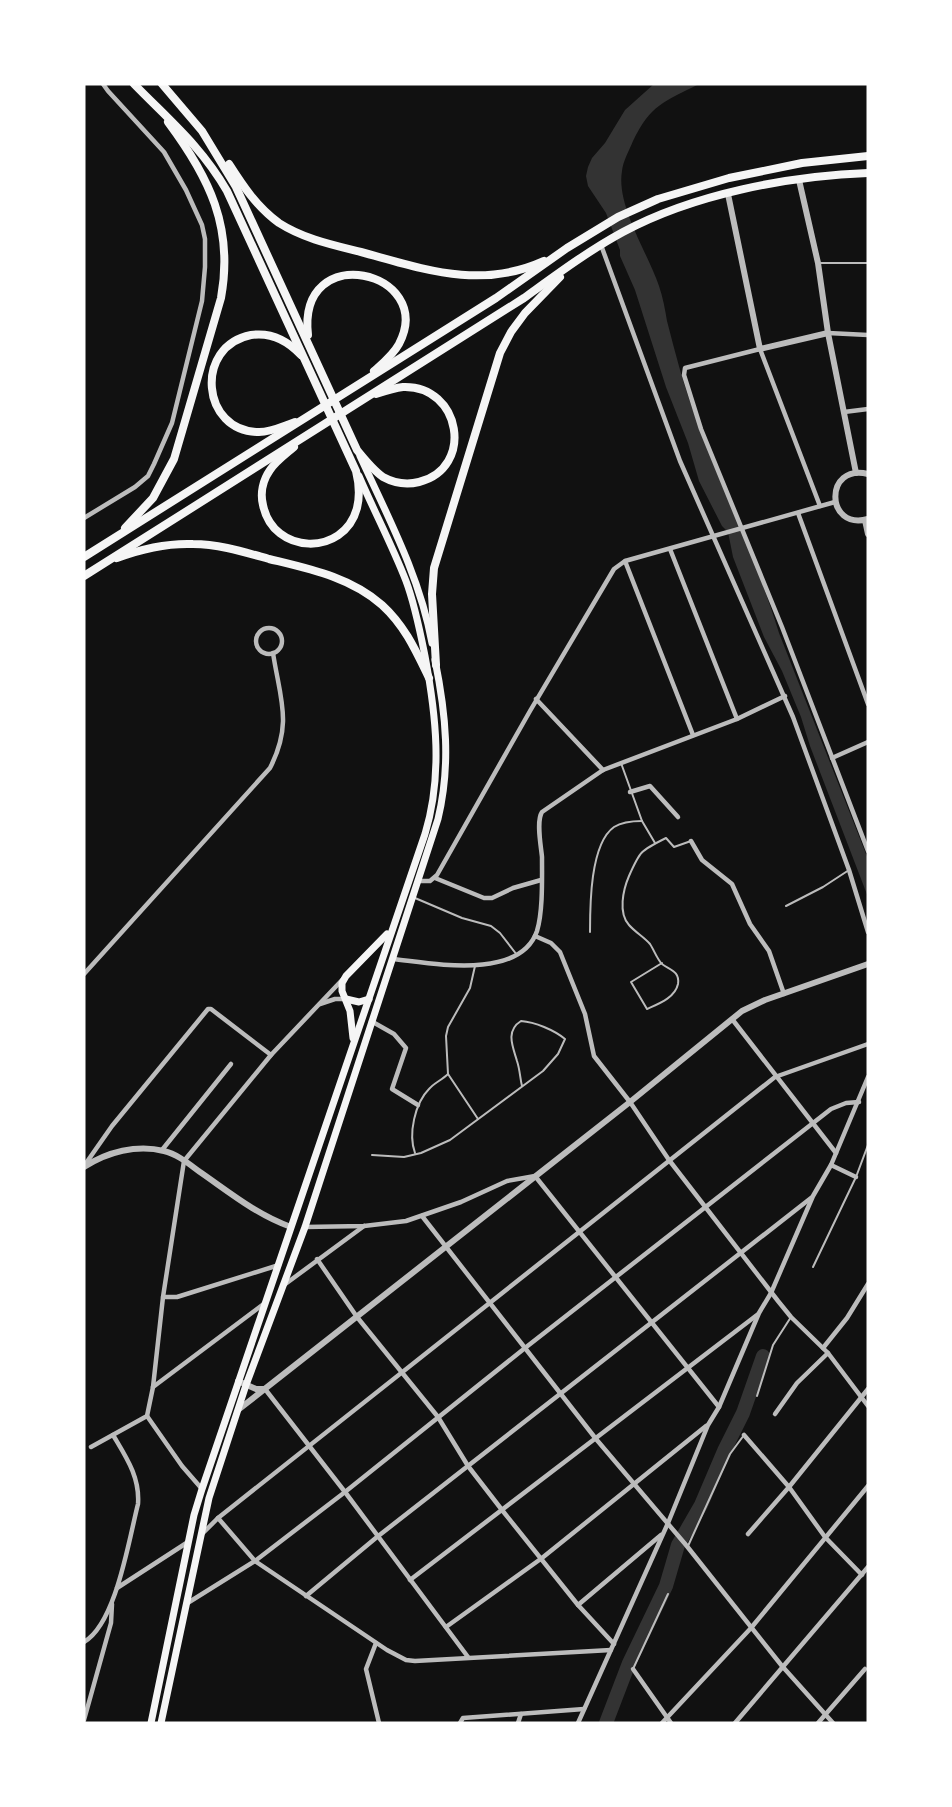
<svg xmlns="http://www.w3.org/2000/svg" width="952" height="1807" font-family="'Archivo Narrow',sans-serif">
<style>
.water{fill:#333}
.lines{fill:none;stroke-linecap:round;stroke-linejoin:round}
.river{stroke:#333;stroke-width:14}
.service{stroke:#bcbcbc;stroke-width:2}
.minor{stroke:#bcbcbc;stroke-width:4.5}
.tertiary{stroke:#bcbcbc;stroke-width:6}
.secondary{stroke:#f5f5f5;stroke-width:7}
.primary{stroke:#f5f5f5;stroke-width:8}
</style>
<rect width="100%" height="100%" fill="#111"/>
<path class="water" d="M654,84H699C664,102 651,104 633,141C629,151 623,161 622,171C616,206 648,253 659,286C663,298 665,309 667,321C675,352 683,383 694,413C720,487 756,557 779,633L868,859V897L810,746L801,717L782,671L764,637L733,557L728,532L722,526L699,481L688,443L666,387L635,290L620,256V250L606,213L588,186L586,176L588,167L592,158L605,143L625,110Z"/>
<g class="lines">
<polyline class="river" points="606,1723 629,1663 666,1586 678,1545 701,1505 724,1451 743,1413 763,1356"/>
<g class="service">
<polyline points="821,263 868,263"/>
<polyline points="621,763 642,821 655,843"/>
<polyline points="415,898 462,918 491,926 500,933 517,955"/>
<polyline points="786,906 823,887 849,870"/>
<path d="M590,932C590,906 590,844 614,827C622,822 633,821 642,821"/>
<path d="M662,963L631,982L647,1009C658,1004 675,998 678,984C680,971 670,970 662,964C657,959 654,950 650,944C644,937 635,932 629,925C618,913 623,890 629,876C640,851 640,851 666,838L674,847L691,841"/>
<polyline points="475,966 470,988 448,1027 446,1036 448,1074 478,1119"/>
<path d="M415,1153C408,1134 415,1103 429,1089C434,1083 442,1080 448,1074"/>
<path d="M372,1155L404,1157L421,1153L450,1140L543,1071L558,1054L565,1039C554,1030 535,1022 521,1021C505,1031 513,1047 517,1061C520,1070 520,1078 522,1086"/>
<polyline points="813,1267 856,1177 868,1145"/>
<polyline points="757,1396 773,1345 791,1317"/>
<polyline points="688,1546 730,1454 744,1435"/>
<polyline points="633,1669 668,1594"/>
</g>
<g class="minor">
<polyline points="601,245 680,461 793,717 849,870 868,932"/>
<polyline points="828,333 868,335"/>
<polyline points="844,412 868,409"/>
<polyline points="820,506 760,349 685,368 684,375 701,429 782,627 868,851"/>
<polyline points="798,513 868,704"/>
<polyline points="84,518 135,487 148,476 154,464 172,423 202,301 205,267 205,239 202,225 186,190 164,152 108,91 103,84"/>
<polyline points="670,549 737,719"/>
<polyline points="625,561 693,735"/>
<circle cx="269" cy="641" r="13"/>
<polyline points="536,699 603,770"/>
<polyline points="832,758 868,742"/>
<polyline points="630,792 650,786 678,817"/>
<polyline points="691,841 702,860 732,884 750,924 769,951 784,994"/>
<polyline points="435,878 484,898 492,898 513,888 541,880"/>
<polyline points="419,881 430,881 437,875 530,711 614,569 625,561 835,502"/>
<polyline points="535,936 551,943 560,952 585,1014 594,1056 630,1102 669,1160 778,1301 791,1317 828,1353 868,1406"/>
<path d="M393,959C431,963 520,981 537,931C543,911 542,879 542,857C541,846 536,821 542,812L603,770L737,719L785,696"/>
<path d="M84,974L270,768C293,723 280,699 273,653"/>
<polyline points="320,1004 335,999 346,999"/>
<polyline points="732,1019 836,1153"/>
<polyline points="371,1021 394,1034 406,1048 392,1089 418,1105"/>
<polyline points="162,1150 231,1064"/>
<polyline points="831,1165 856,1177"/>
<polyline points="84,1166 112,1126 208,1009 211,1009 271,1055"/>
<polyline points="422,1216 596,1439 686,1545 782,1666 833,1723"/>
<polyline points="305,1227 364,1226 406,1221 461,1202 507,1181 535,1176 719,1407"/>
<polyline points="317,1259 357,1317 438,1417 468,1466 502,1510 578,1605 614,1644"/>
<polyline points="284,1285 364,1226"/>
<polyline points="163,1297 177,1297 279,1265"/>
<polyline points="823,1348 847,1318 868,1284"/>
<polyline points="153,1387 265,1303"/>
<polyline points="265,1389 345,1492 468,1657"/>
<polyline points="775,1414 797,1383 828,1353"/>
<polyline points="147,1416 182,1466 202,1489"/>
<polyline points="744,1435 789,1487 825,1537 862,1575"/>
<polyline points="91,1447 147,1416 153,1387 163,1297 184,1161 271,1055 343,979"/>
<polyline points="218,1518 255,1561 387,1650 406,1660 415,1661 611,1650"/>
<polyline points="203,1533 218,1518 775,1077 868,1044"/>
<polyline points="748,1534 789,1487 868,1389"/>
<polyline points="410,1580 757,1315"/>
<polyline points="117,1588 188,1542"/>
<polyline points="306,1596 377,1537 811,1198"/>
<polyline points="186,1604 255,1561 345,1492 525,1348 831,1109 846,1103 859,1102"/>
<polyline points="578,1605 661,1535"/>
<polyline points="446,1627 542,1558 706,1426"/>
<path d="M84,1642C116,1624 129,1539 138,1504C140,1477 126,1457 113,1435"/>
<polyline points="376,1643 366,1669 379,1723"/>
<polyline points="633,1669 671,1723"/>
<polyline points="84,1720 111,1623 112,1604"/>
<polyline points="460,1723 463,1718 584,1709"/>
<polyline points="518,1723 521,1714"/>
<polyline points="578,1723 668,1523 708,1425 719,1407 759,1313 771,1293 813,1196 831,1165 868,1077"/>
<polyline points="662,1723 751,1628 868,1486"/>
<polyline points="735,1723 868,1567"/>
<polyline points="818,1723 865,1669"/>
</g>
<g class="tertiary">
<polyline points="799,180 818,263 828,333 856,473"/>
<polyline points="728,194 760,349 828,333"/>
<path d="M868,474C824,463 825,531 868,519"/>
<polyline points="865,520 868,534"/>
<path d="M84,1167C107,1152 137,1144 164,1151C177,1154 189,1164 200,1172C229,1192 257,1215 291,1227"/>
<polyline points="238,1381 256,1389 265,1389"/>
<polyline points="238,1410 630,1102 742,1011 765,1000 868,964"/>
</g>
<g class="secondary">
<path d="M360,456C388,517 420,577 432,643"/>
<polyline points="346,999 359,1002 369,999"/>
<polyline points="353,1038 350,1011 342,991 342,983 346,976 387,934"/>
<path d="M151,1723L194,1515L202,1489L425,834C443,775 436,715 425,656C420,631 415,605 406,581C392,545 374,511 359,476"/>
<path d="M161,1723L209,1498L246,1385L305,1227L438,819C451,765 446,714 435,660"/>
</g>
<g class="primary">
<path d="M134,84C169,120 201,146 227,191L356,471C359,483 360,496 357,508C344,557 273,555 263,505C260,493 263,480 270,470C276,461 286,454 294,447"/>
<path d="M162,84L202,131L236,187L357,450C365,460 373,470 383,477C394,483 407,485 419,482C475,468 461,385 403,387C394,388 385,391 376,394"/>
<path d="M229,164C243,186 257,207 279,223C304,239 333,245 361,252C424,269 480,290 544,261"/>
<path d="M308,335C297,238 437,271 399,344C393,355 383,363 374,371"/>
<path d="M295,422C283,426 272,432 259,432C201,432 194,346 251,335C271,332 288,341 301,355"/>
<path d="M125,528L153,498L174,459L221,298C234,227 209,177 168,122"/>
<polyline points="84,557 496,298 567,248 618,217 658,199 729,178 802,163 868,156"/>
<path d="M117,558C141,549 167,543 193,544C219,544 244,552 269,559C310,569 350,577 382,605C405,626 416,651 429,678"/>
<path d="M84,576L524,298C556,275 588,251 623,232C694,194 788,176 868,173"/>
<polyline points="436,665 432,594 434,568 500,353 511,332 525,313 560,277"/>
</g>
</g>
<rect width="952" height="1807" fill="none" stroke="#ffffff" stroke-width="171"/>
</svg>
